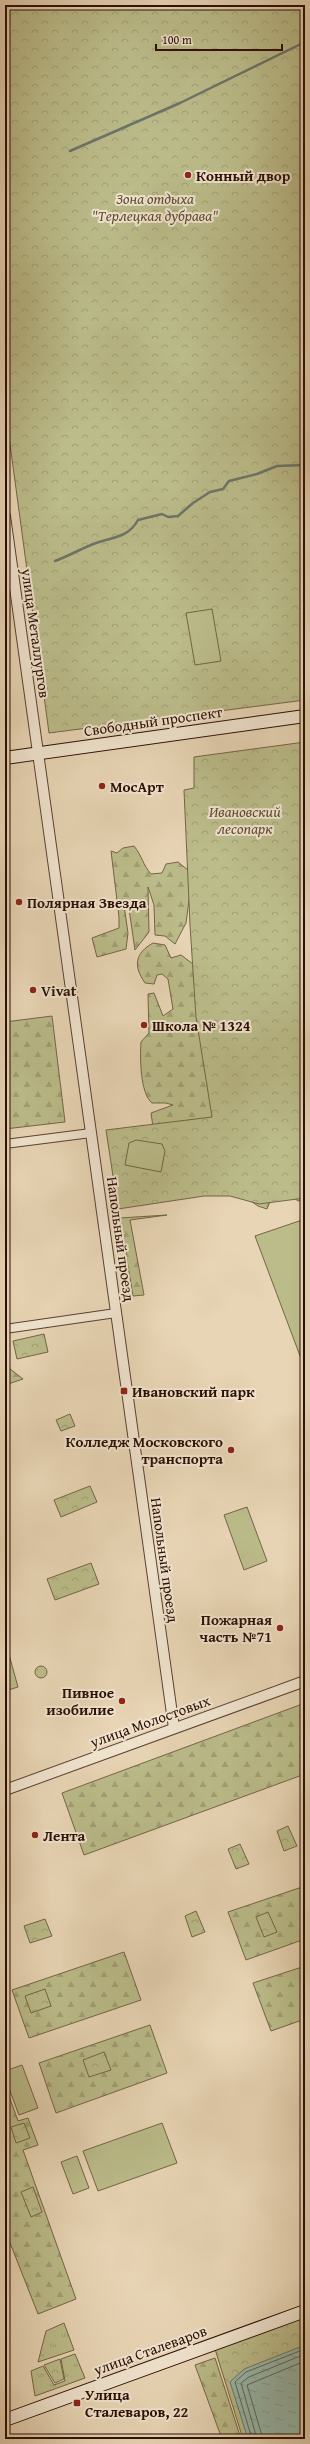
<svg xmlns="http://www.w3.org/2000/svg" width="310" height="2444" font-family="'Gentium Book Plus',serif">
<style>
.grass{fill:url(#grass-tufts);stroke:#736546}
.forest{fill:url(#forest-firs);stroke:#736546}
.park{fill:url(#park-crowns);stroke:#736546}
.pitch{fill:#bbbc8a;stroke:#736546}
.water{fill:url(#water-ripples);stroke:#6c7569}
.lines{fill:none;stroke-linecap:round;stroke-linejoin:round}
.shore{stroke:#616458;stroke-width:1}
.stream{stroke:#6c7569;stroke-width:2.5}
.minor-casing{stroke:#5a4030;stroke-width:10}
.tertiary-casing{stroke:#5a4030;stroke-width:12}
.secondary-casing{stroke:#2b0e03;stroke-width:14}
.minor{stroke:#f0e4cf;stroke-width:8}
.tertiary{stroke:#f0e4cf;stroke-width:10}
.secondary{stroke:#f0e4cf;stroke-width:12}
.poi-dot{fill:#8f2418;stroke:#f0e4cf;stroke-width:1.5}
.labels{text-anchor:middle;dominant-baseline:central;stroke-width:4;stroke-linejoin:round;paint-order:stroke}
.poi-label{font-size:15px;font-weight:bold;fill:#2b0e03;stroke:#f0e4cf;text-anchor:start}
.park-label{font-size:15px;font-style:italic;fill:#5d4b32;stroke:#f0e4cf}
.street-label{font-size:15px;fill:#2b0e03;stroke:#f0e4cf}
</style>
<defs>
<pattern id="grass-tufts" width="24" height="20" patternUnits="userSpaceOnUse"><rect width="24" height="20" fill="#bbbc8a"/><path d="M3 7l-1-3M5 7V3M7 7l1-3M15 17l-1-3M17 17v-4M19 17l1-3" fill="none" stroke="#a1a075"/></pattern>
<pattern id="forest-firs" width="22" height="20" patternUnits="userSpaceOnUse"><rect width="22" height="20" fill="#bbbc8a"/><path d="M5 1l3.5 6h-7zM16 11l3.5 6h-7z" fill="#a1a075"/></pattern>
<pattern id="park-crowns" width="20" height="18" patternUnits="userSpaceOnUse"><rect width="20" height="18" fill="#bbbc8a"/><path d="M2 6a3 3 0 1 1 6 0M12 15a3 3 0 1 1 6 0" fill="none" stroke="#a1a075"/></pattern>
<pattern id="water-ripples" width="26" height="14" patternUnits="userSpaceOnUse"><rect width="26" height="14" fill="#97b9ad"/><path d="M2 4q2-2 4 0t4 0M15 11q2-2 4 0t4 0" fill="none" stroke="#829e93"/></pattern>
</defs>
<rect width="100%" height="100%" fill="#e8d5b5"/>
<filter id="stains"><feTurbulence type="fractalNoise" baseFrequency=".005" numOctaves="4"/><feColorMatrix values="0 0 0 0 .2 0 0 0 0 .09 0 0 0 0 .02 0 0 0 .5 -.17"/></filter>
<radialGradient id="worn" r=".72"><stop offset=".6" stop-color="#630" stop-opacity="0"/><stop offset="1" stop-color="#630" stop-opacity=".3"/></radialGradient>
<g class="grass">
<polygon points="64,2323 74,2350 38,2362 46,2331"/>
<polygon points="75,2354 85,2378 35,2396 31,2371 43,2366 54,2385 65,2381 61,2359"/>
</g>
<g class="forest">
<path d="M134,846C142,856 143,865 151,874L162,873L166,864L178,862L189,871L192,878L186,923L175,944L165,936L155,935L154,905L148,887L149,932L135,950L129,909L124,905L128,933L126,949L97,957L92,938L119,928V917L111,851L117,853L123,848Z"/>
<path d="M153,943L165,945L171,958L181,955L193,964L305,1064V1199L298,1201L289,1194L271,1199L267,1209L258,1206L154,1134L151,1113L173,1105L166,1103H152C140,1093 140,1058 141,1042L149,1033L148,994L154,993L163,1016L173,1009L168,979L162,974L157,975L154,984L145,983C133,966 135,953 153,943Z"/>
<polygon points="52,1016 65,1122 5,1129 5,1022"/>
<polygon points="167,1215 130,1220 144,1295 133,1296 120,1218"/>
<polygon points="5,1365 23,1379 5,1385"/>
<polygon points="305,1703 305,1774 84,1855 62,1793"/>
<polygon points="305,1886 305,1939 246,1960 228,1912"/>
<polygon points="124,1952 141,2000 29,2038 12,1990"/>
<polygon points="305,1966 305,2019 271,2031 253,1983"/>
<polygon points="150,2025 167,2073 56,2113 39,2063"/>
<polygon points="5,2085 18,2121 28,2118 38,2145 23,2150 76,2299 38,2314 5,2230 5,2218 8,2210 5,2190"/>
<polygon points="215,2358 241,2439 222,2439 195,2365"/>
</g>
<g class="park">
<polygon points="5,5 305,5 305,507 303,508 305,523 305,700 49,733 5,407"/>
<polygon points="305,742 305,1198 259,1204 230,1196 204,1196 118,1209 106,1130 212,1117 196,1017 190,925 184,790 194,788 194,757"/>
<polygon points="44,1334 48,1352 17,1359 13,1341"/>
<polygon points="70,1414 75,1426 61,1431 56,1420"/>
<polygon points="90,1486 97,1502 61,1517 54,1500"/>
<polygon points="91,1563 99,1584 55,1600 47,1579"/>
<circle cx="41" cy="1672" r="6"/>
<polygon points="288,1826 297,1846 284,1851 277,1831"/>
<polygon points="240,1844 249,1864 236,1869 228,1849"/>
<polygon points="196,1911 205,1932 192,1937 185,1916"/>
<polygon points="268,1912 277,1932 264,1937 256,1917"/>
<polygon points="45,1919 52,1936 30,1943 24,1926"/>
<polygon points="45,1989 51,2006 31,2013 25,1996"/>
<polygon points="104,2052 111,2070 89,2077 83,2060"/>
<polygon points="24,2123 30,2138 16,2143 11,2127"/>
<polygon points="33,2187 42,2212 31,2217 21,2192"/>
<polygon points="305,2316 305,2439 243,2439 215,2349"/>
<polygon points="60,2359 64,2379 55,2383 44,2365"/>
</g>
<g class="pitch">
<polygon points="212,609 221,661 195,665 186,613"/>
<polygon points="136,1140 162,1144 165,1151 161,1172 125,1165 129,1143"/>
<polygon points="305,1219 305,1369 255,1236"/>
<polygon points="247,1507 267,1561 244,1570 224,1515"/>
<polygon points="5,1640 18,1687 5,1691"/>
<polygon points="22,2065 38,2108 19,2115 5,2078 5,2071"/>
<polygon points="162,2123 177,2163 98,2191 83,2151"/>
<polygon points="77,2156 89,2188 73,2194 61,2162"/>
</g>
<polygon class="water" points="305,2345 305,2439 248,2439 230,2382 244,2369"/>
<g class="lines">
<g class="shore">
<polyline points="252,2439 235,2382 246,2372 305,2349"/>
<polyline points="257,2439 241,2383 249,2377 305,2354"/>
<polyline points="263,2439 247,2385 305,2361"/>
</g>
<g class="stream">
<polyline points="70,151 180,103 305,42"/>
<path d="M55,561C69,556 82,548 96,543C113,537 128,538 138,520L162,514L168,517L178,516L193,503L210,492L223,489L229,481L257,474L277,466L305,465"/>
</g>
<defs>
<g id="minor">
<polyline points="5,1144 91,1133"/>
<polyline points="5,1329 116,1313"/>
</g>
<g id="tertiary">
<polyline points="5,516 174,1728"/>
<polyline points="5,1790 305,1681"/>
</g>
<g id="secondary">
<polyline points="5,758 305,716"/>
<polyline points="5,2420 305,2311"/>
</g>
</defs>
<use href="#minor" class="minor-casing"/>
<use href="#tertiary" class="tertiary-casing"/>
<use href="#secondary" class="secondary-casing"/>
<use href="#minor" class="minor"/>
<use href="#tertiary" class="tertiary"/>
<use href="#secondary" class="secondary"/>
</g>
<g class="poi-dot">
<circle cx="188" cy="175" r="4"/>
<circle cx="102" cy="786" r="4"/>
<circle cx="19" cy="902" r="4"/>
<circle cx="33" cy="990" r="4"/>
<circle cx="144" cy="1025" r="4"/>
<rect x="120" y="1387" width="8" height="8" rx="2"/>
<circle cx="231" cy="1450" r="4"/>
<circle cx="280" cy="1628" r="4"/>
<circle cx="122" cy="1701" r="4"/>
<circle cx="35" cy="1835" r="4"/>
<rect x="73" y="2399" width="8" height="8" rx="2"/>
</g>
<g class="labels">
<g class="poi-label">
<text x="196" y="175">Конный двор</text>
<text x="110" y="786">МосАрт</text>
<text x="27" y="902">Полярная Звезда</text>
<text x="41" y="990">Vivat</text>
<text x="152" y="1025">Школа № 1324</text>
<text x="132" y="1391">Ивановский парк</text>
<text x="223" y="1441" text-anchor="end">Колледж Московского<tspan x="223" dy="17">транспорта</tspan></text>
<text x="272" y="1619" text-anchor="end">Пожарная<tspan x="272" dy="17">часть №71</tspan></text>
<text x="114" y="1692" text-anchor="end">Пивное<tspan x="114" dy="17">изобилие</tspan></text>
<text x="43" y="1835">Лента</text>
<text x="85" y="2394">Улица<tspan x="85" dy="17">Сталеваров, 22</tspan></text>
</g>
<g class="park-label">
<text x="155" y="198">Зона отдыха<tspan x="155" dy="17">"Терлецкая дубрава"</tspan></text>
<text x="245" y="811">Ивановский<tspan x="245" dy="17">лесопарк</tspan></text>
</g>
<g class="street-label">
<text transform="translate(36 633) rotate(82)">улица Металлургов</text>
<text transform="translate(153 721) rotate(-8)">Свободный проспект</text>
<text transform="translate(121 1239) rotate(82)">Напольный проезд</text>
<text transform="translate(165 1560) rotate(82)">Напольный проезд</text>
<text transform="translate(150 1721) rotate(-20)">улица Молостовых</text>
<text transform="translate(150 2350) rotate(-20)">улица Сталеваров</text>
</g>
</g>
<rect width="310" height="2444" fill="none" stroke="#e8d5b5" stroke-width="20"/>
<rect x="6" y="6" width="298" height="2432" fill="none" stroke="#2b0e03" stroke-width="2"/>
<rect x="10" y="10" width="290" height="2424" fill="none" stroke="#2b0e03"/>
<path d="M156 44v6h126v-6" fill="none" stroke="#2b0e03" stroke-width="2"/>
<text x="162" y="44" font-size="12" fill="#2b0e03" stroke="#f0e4cf" stroke-width="3" paint-order="stroke">100 m</text>
<rect width="100%" height="100%" filter="url(#stains)"/>
<rect width="100%" height="100%" fill="url(#worn)"/>
</svg>
